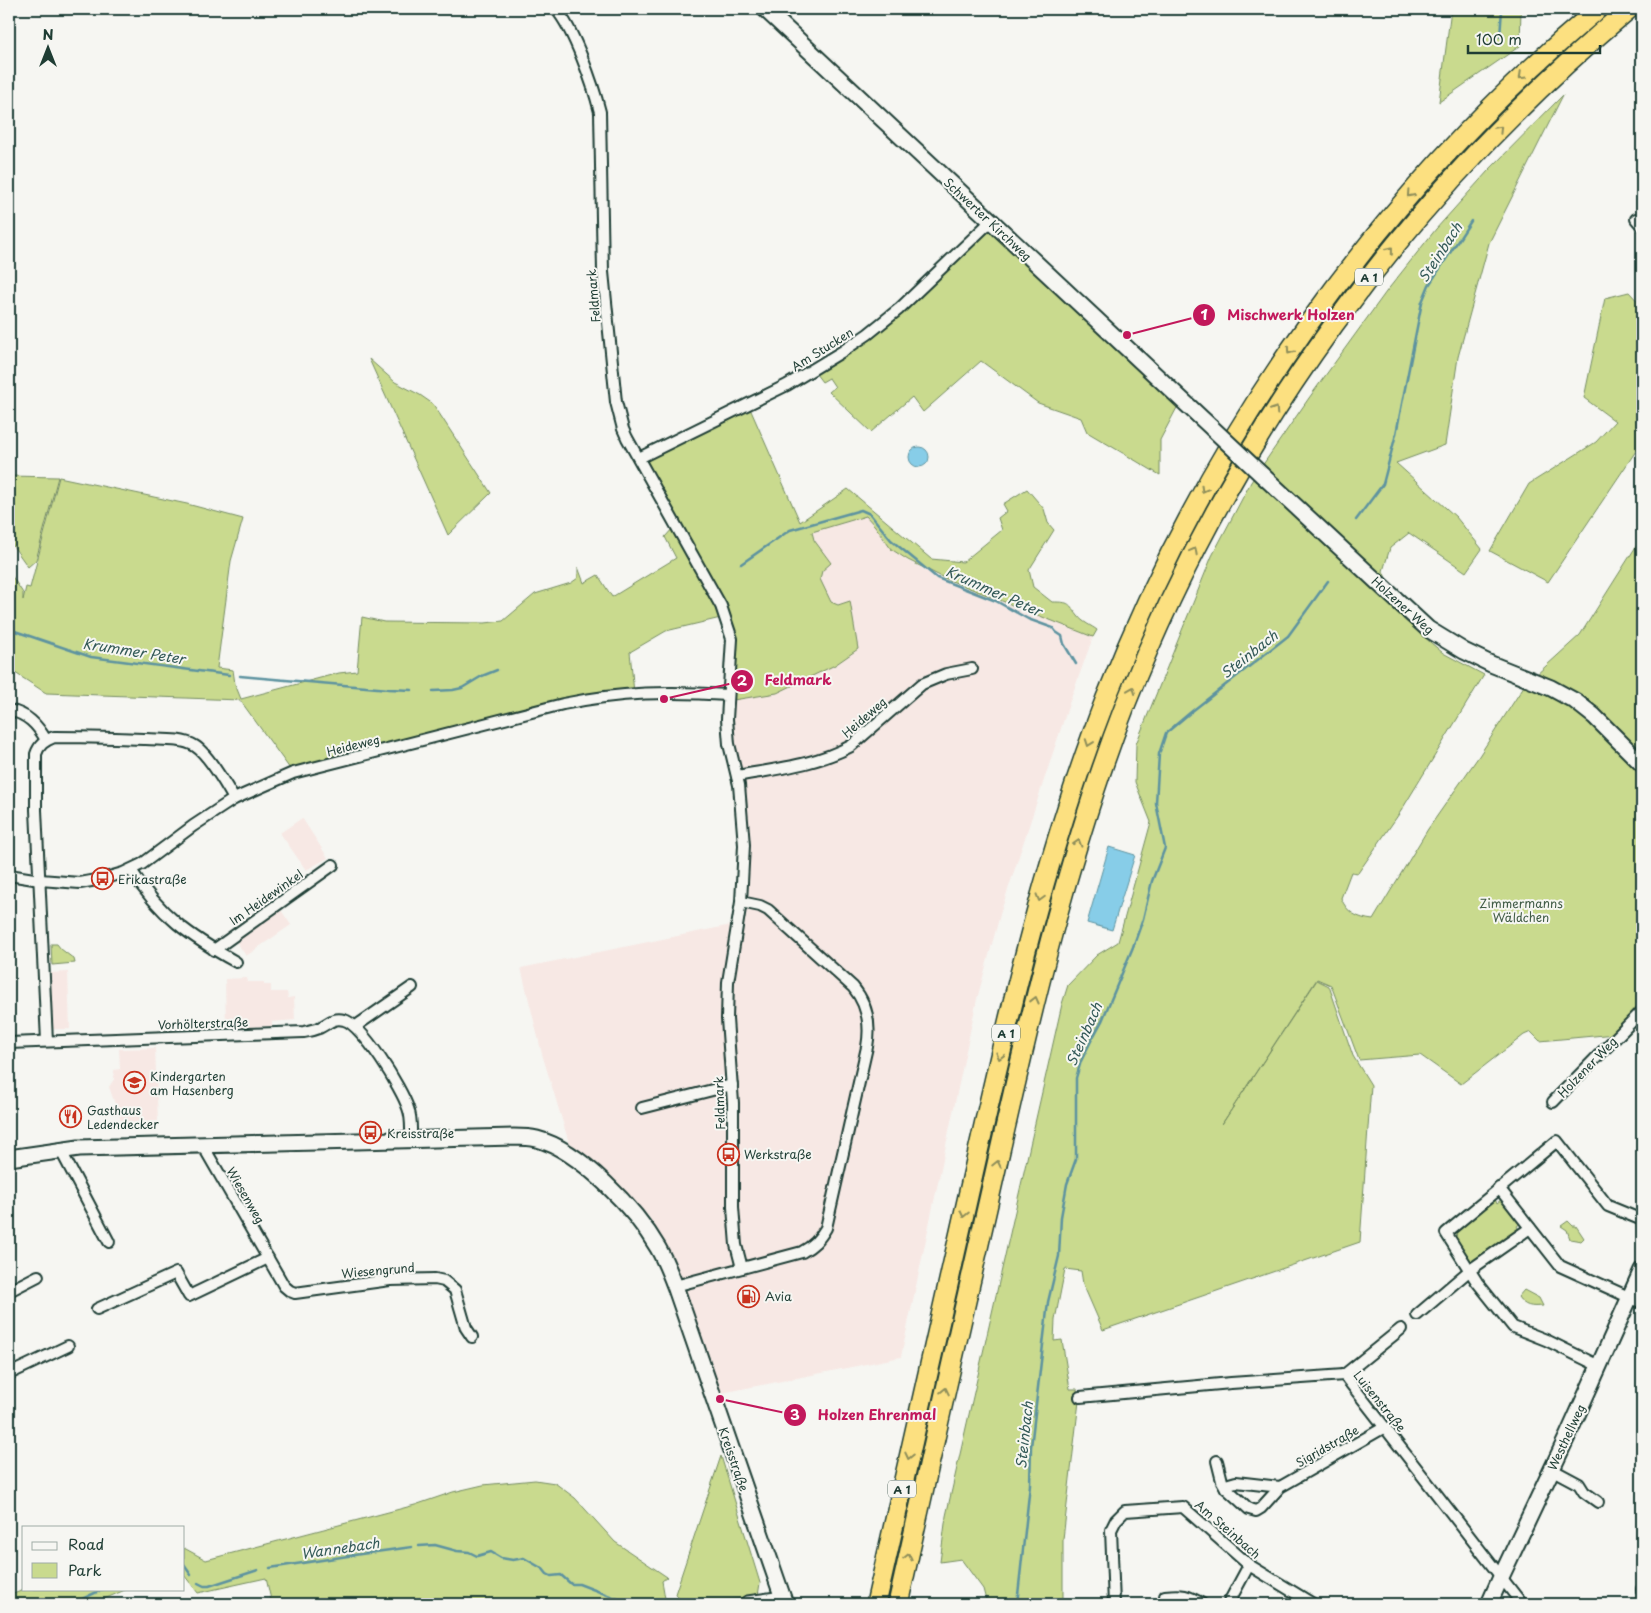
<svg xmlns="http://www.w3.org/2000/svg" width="1651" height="1613" font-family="'Playpen Sans',sans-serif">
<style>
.built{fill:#f7e8e4}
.green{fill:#c9da8e;stroke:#748c61}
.water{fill:#87cde8;stroke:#5d93a0}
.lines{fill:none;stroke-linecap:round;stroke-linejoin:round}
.stream{stroke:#5d93a0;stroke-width:2.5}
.street-casing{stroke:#1f3d34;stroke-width:14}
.secondary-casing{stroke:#1f3d34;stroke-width:19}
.highway-casing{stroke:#1f3d34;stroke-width:22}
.street{stroke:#f6f6f2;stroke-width:10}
.secondary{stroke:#f6f6f2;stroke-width:15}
.highway{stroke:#fce080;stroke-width:19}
.secondary-bridge-casing{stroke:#1f3d34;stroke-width:19;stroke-linecap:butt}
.secondary-bridge{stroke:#f6f6f2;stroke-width:15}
.oneway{stroke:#8e8e5a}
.labels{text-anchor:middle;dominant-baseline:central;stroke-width:4;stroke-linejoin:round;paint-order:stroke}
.shield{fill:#f6f6f2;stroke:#60746d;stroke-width:1}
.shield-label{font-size:11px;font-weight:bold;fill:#1f3d34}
.street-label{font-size:12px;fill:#1f3d34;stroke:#f6f6f2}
.poi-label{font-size:12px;fill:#1f3d34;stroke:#f6f6f2;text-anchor:start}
.park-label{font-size:12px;fill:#415c46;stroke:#f6f6f2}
.water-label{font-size:14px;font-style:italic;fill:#345a58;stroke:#f6f6f2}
.leader{fill:none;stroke:#c2185b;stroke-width:2}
.callout-dot{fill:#c2185b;stroke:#f6f6f2;stroke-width:2}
.mark-label{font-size:15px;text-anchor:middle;font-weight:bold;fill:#fff}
.callout-label{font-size:14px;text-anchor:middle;font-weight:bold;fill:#c2185b;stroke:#f6f6f2;stroke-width:4;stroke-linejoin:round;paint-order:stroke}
</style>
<rect width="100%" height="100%" fill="#f6f6f2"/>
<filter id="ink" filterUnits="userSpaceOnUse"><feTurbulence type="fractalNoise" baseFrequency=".02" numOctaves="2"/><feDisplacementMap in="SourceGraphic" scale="10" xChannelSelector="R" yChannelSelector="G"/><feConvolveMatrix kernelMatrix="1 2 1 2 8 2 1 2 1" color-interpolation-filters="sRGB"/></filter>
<g filter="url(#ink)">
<g class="built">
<polygon points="866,516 875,526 891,549 908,561 944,579 1093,637 1070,701 1001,911 977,999 901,1357 722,1393 719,1392 687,1294 674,1263 659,1233 649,1217 613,1180 591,1161 570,1146 542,1054 521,968 736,924 744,845 727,701 850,601 838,605 831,603 820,579 822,571 830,562 814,540 812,532"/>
<polygon points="302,818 328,858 306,870 280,833"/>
<polygon points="281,910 291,925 246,956 236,941"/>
<polygon points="68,972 70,1029 52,1029 50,973"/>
<polygon points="247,978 248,982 264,982 264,985 271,985 271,992 287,992 288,998 294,997 295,1020 272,1022 272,1026 226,1028 225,979"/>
<polygon points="155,1048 158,1121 122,1124 109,1087 114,1079 114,1070 120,1069 119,1049"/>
</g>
<g class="green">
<polygon points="1451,9 1521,9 1520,46 1439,102"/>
<path d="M1563,95L1489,243L1458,357L1445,445L1396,463L1456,517L1482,549L1466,572L1409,533L1390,548L1383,571L1403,619L1443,653L1484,675L1401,811L1358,873L1351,872L1341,898C1347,913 1357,918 1373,920L1428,829L1479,756L1524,686L1580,635L1642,537V1006L1615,1034L1540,1041L1531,1032L1524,1035L1461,1084L1420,1055L1359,1060L1331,985L1317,979L1222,1124L1317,980L1329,986L1353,1056L1371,1085L1360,1242L1103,1330L1083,1284L1081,1271L1065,1269L1055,1320L1054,1341L1062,1340L1070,1389H1077L1079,1401L1063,1539V1604H987L983,1589L961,1559L940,1562L946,1516L1062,1004L1068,985L1097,955L1118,942L1151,822L1135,782L1136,744L1212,556L1251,482L1309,398L1386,292L1436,229L1488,171Z"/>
<polygon points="991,221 1181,400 1160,440 1160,475 1087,432 1081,418 1038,403 981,361 923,412 912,397 871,432 829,392 835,387 829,378 822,382 813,370 868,334"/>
<polygon points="1629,292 1642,306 1642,442 1548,582 1490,551 1529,484 1596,442 1615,421 1584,398 1605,298"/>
<polygon points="369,359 395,382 420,395 433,404 491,493 448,535"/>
<path d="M748,404L800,522L848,489L931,559L963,562L1002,530L998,518L1007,511L1003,504L1027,489L1044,509L1048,523L1054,530L1029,570L1033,587L1052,602C1071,602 1068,603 1078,616C1082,622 1092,626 1097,630L1093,637L944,578L908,560L891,549L875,526L866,516L812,532L814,540L831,563L822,571L820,579L831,602L838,605L850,601L858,649L835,665L777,693L727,701L731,669L725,617L666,631L630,652L634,693L597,697L293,773L240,700L46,693L9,669V572L23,593V600L26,587L30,588L59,477L187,504L243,519L231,561L217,668L233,670L235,684L241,699L339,673L357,671L362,617L384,622L485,623L503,621L535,594L571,583L578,578V567L584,583L598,575L612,597L676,558L665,537L673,528L639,458Z"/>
<polygon points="9,476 58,477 36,560 28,567 11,543 9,541"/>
<polygon points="51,944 57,944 61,949 74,959 75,963 52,965"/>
<polygon points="1494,1198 1497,1203 1502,1199 1521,1223 1517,1226 1519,1230 1479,1262 1476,1259 1472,1262 1453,1239 1457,1235 1454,1231"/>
<polygon points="1568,1221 1573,1226 1576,1226 1584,1238 1581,1241 1570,1239 1567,1230 1561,1226"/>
<path d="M1524,1290L1539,1298L1543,1306C1531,1307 1525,1307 1518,1297Z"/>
<polygon points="721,1456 760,1583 758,1596 694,1604 684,1604 675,1594"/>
<polygon points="535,1480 555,1483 575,1498 615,1542 667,1577 662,1581 666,1604 272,1604 266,1578 198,1593 184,1575 184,1548 206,1560 415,1505 453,1492 483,1485"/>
<polygon points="9,1573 13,1594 27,1589 127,1589 93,1604 9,1604"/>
</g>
<g class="water">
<circle cx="919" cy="457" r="10"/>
<polygon points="1109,847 1135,855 1112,930 1087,923"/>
</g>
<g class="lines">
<g class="stream">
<polyline points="1500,37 1502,9"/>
<polyline points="1356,520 1383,484 1396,434 1422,302 1429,285 1471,221"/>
<polyline points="741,564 790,530 861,510 870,514 891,540 937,578 996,601 1028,619 1053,628 1056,632 1062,636 1064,644 1076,664"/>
<polyline points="9,629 91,657 229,675"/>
<polyline points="240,676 389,689 412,690"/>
<polyline points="433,691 453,690 462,688 482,676 497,670"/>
<polyline points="419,1546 435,1545 457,1551 469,1552 477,1556 491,1552 501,1558 513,1560 524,1558 543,1569 547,1574 551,1576 561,1575 571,1584 579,1584 631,1604"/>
<polyline points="184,1565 191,1575"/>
<polyline points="270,1568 361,1554 412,1547"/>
<polyline points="198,1583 204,1586 209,1586 258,1570"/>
<polyline points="72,1604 103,1589"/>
<polyline points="1017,1604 1030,1485 1031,1447 1048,1302 1059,1256 1061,1217 1067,1184 1076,1159 1076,1078 1081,1061 1091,1041 1102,1021 1133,947 1143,919 1152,881 1165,848 1156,803 1159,754 1166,733 1191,712 1288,636 1328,581"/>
</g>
<defs>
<g id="street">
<path d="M556,9C574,30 593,84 600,112L603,272L616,402L623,429L627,438L721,606L732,639L727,719L729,744L739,785L744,845L741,902L728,982L727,1019L733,1103V1207L736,1245L742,1268"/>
<polyline points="1636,219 1642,226"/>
<polyline points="639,458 787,385 843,351 868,334 899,309 991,221"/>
<path d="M9,710C27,714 37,724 46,740"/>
<path d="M737,776C775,769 816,765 851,746L922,684L946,674L972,669"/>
<path d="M131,870C159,915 191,937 236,962"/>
<path d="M9,875L40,880L80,883L102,879L123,873L142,864L193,826L234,799L293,773L563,704C620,692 670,691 728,695"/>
<polyline points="214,950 333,865"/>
<polyline points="356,1026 412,987"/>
<path d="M47,1041L36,810V754C39,745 44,741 54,737C85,737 115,738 146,739C161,740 182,738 195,746C208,754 226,785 234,799"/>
<path d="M9,1043L304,1032C309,1031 314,1030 319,1028C328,1024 333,1017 344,1020C362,1024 402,1089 408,1108C412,1118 411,1129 411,1139"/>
<polyline points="1553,1102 1642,1011"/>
<polyline points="642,1108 732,1085"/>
<polyline points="202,1144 284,1286 290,1291 295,1293 390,1280 435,1279 444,1281 455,1290 466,1328 472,1337"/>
<polyline points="60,1149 109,1242"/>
<polyline points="1499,1188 1560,1266 1642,1303"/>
<path d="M675,1286L802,1252C813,1246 819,1240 826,1228L867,1047C871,1025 868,1005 853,987L768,910L760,906L741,902"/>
<polyline points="9,1291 38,1276"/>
<polyline points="97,1309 176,1273 189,1296 268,1258"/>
<polyline points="1417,1315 1470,1270 1530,1228"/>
<polyline points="1599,1366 1546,1340 1513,1327 1477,1282 1446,1233 1557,1141 1608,1206 1642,1220"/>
<polyline points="9,1374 68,1346"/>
<polyline points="1344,1375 1522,1604"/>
<polyline points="1344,1375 1401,1329"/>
<polyline points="1080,1397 1231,1383 1344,1375"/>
<polyline points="1217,1461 1222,1481 1226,1488"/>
<polyline points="1551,1469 1579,1484 1584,1492 1598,1502"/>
<polyline points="1280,1487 1261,1508 1256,1511 1249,1509 1226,1488 1229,1484 1236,1482 1280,1487 1385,1427"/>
<polyline points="1642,1589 1642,1590"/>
<path d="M1165,1596C1182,1594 1188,1595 1202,1604"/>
<polyline points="1114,1604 1111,1530 1116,1520 1125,1511 1183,1507 1249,1565 1313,1604"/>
<polyline points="1228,1604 1249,1565"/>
</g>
<g id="secondary">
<polyline points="765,9 1212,428"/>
<polyline points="1262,475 1428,629 1464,651 1491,664 1551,688 1575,701 1594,716 1642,764"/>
<path d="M9,1158L79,1148L514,1137C521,1137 529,1137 537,1139C580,1150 636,1210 658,1248C665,1260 670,1273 675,1286L785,1604"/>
<polyline points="748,1604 783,1599"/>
<polyline points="1489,1604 1501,1577 1568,1435 1642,1270"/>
</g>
<g id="highway">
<path d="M876,1604C908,1461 941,1317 973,1174C1009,1013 1046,852 1106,698C1210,433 1380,192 1598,9"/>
<path d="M898,1604C931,1457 963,1311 997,1164C1032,1009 1068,852 1126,703C1233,432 1406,196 1629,9"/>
</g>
</defs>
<use href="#street" class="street-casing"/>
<use href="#secondary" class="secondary-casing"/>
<use href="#highway" class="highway-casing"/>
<use href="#street" class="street"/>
<use href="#secondary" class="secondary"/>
<use href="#highway" class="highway"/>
<defs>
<polyline id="secondary-bridge" points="1212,428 1262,475"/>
</defs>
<use href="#secondary-bridge" class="secondary-bridge-casing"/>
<use href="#secondary-bridge" class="secondary-bridge"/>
</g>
<defs><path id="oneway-chevron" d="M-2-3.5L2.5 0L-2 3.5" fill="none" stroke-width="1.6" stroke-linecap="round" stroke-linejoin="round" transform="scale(1.25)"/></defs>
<g class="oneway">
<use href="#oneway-chevron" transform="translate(1522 76) rotate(136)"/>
<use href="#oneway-chevron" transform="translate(1499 129) rotate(-46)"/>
<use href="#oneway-chevron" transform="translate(1410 194) rotate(132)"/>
<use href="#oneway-chevron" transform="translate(1390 250) rotate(-51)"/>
<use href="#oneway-chevron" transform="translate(1290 351) rotate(125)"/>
<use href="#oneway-chevron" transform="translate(1275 410) rotate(-57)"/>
<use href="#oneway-chevron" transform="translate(1204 489) rotate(119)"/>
<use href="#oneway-chevron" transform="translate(1194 551) rotate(-62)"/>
<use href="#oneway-chevron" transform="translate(1132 690) rotate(-68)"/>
<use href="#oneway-chevron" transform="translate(1089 743) rotate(110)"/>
<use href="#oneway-chevron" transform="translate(1078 843) rotate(-73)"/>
<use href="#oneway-chevron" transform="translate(1040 898) rotate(106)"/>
<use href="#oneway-chevron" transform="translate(1035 1000) rotate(-76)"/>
<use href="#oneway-chevron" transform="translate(1000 1056) rotate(104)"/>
<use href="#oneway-chevron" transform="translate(997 1164) rotate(-77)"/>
<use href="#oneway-chevron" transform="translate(964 1214) rotate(103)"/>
<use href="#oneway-chevron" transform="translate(945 1391) rotate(-78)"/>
<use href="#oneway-chevron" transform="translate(909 1456) rotate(103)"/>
<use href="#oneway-chevron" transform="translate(908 1557) rotate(-77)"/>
</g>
</g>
<defs>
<symbol id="bus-ring" viewBox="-11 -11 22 22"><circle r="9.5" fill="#f6f6f2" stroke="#c8321e" stroke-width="1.5"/><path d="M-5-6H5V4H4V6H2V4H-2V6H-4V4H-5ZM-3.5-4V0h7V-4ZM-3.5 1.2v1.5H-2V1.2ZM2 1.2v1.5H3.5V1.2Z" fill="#c8321e"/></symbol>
<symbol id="school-ring" viewBox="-11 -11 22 22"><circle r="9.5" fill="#f6f6f2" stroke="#c8321e" stroke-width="1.5"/><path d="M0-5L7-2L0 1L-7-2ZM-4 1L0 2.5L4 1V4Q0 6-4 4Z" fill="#c8321e"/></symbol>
<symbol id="restaurant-ring" viewBox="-11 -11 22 22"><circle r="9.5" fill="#f6f6f2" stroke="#c8321e" stroke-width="1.5"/><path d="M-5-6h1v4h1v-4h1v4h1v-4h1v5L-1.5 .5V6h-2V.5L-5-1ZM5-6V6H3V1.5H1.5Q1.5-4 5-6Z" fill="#c8321e"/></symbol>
<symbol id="fuel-ring" viewBox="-11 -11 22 22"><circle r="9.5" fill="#f6f6f2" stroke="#c8321e" stroke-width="1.5"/><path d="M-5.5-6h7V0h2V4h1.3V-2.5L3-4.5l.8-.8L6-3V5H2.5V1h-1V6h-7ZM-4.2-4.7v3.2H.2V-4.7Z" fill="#c8321e"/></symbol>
</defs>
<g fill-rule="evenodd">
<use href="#bus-ring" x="90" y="866" width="25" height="25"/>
<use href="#school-ring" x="122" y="1070" width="25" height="25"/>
<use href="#restaurant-ring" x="58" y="1104" width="25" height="25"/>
<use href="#bus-ring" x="358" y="1120" width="25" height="25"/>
<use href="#bus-ring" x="716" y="1142" width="25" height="25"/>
<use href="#fuel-ring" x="736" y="1284" width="25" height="25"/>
</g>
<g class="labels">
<g class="shield">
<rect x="1355" y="268.5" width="28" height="17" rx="4"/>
<rect x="992" y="1024.5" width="28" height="17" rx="4"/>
<rect x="888" y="1480.5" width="28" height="17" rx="4"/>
</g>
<g class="shield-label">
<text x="1369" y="277">A 1</text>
<text x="1006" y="1033">A 1</text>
<text x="902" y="1489">A 1</text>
</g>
<g class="street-label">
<text transform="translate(988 219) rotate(43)">Schwerter Kirchweg</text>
<text transform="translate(593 296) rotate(-95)">Feldmark</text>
<text transform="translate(822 349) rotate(-32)">Am Stucken</text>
<text transform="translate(1403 605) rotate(42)">Holzener Weg</text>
<text transform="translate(864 717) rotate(-41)">Heideweg</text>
<text transform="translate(353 745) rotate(-14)">Heideweg</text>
<text transform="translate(266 897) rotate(-35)">Im Heidewinkel</text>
<text transform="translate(203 1023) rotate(-2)">Vorhölterstraße</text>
<text transform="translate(1587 1067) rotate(-46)">Holzener Weg</text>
<text transform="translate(719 1103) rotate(-92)">Feldmark</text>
<text transform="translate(246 1195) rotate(60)">Wiesenweg</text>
<text transform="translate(378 1270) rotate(-5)">Wiesengrund</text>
<text transform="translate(1380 1401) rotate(51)">Luisenstraße</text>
<text transform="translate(1566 1437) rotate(-65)">Westhellweg</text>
<text transform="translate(1327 1446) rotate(-30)">Sigridstraße</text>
<text transform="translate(734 1459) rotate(71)">Kreisstraße</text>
<text transform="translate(1228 1529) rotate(41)">Am Steinbach</text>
</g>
<g class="poi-label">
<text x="118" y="879">Erikastraße</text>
<text x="150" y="1076">Kindergarten<tspan x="150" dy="14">am Hasenberg</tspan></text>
<text x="87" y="1110">Gasthaus<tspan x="87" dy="14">Ledendecker</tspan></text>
<text x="387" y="1133">Kreisstraße</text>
<text x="744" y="1154">Werkstraße</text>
<text x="765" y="1296">Avia</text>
</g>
<g class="park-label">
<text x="1521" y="903">Zimmermanns<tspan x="1521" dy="14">Wäldchen</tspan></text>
</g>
<g class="water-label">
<text transform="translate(1440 252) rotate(-57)">Steinbach</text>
<text transform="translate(994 591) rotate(24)">Krummer Peter</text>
<text transform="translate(134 651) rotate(9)">Krummer Peter</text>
<text transform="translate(1249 654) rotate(-38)">Steinbach</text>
<text transform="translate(1084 1034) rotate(-66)">Steinbach</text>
<text transform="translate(1024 1435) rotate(-84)">Steinbach</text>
<text transform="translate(340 1548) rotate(-8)">Wannebach</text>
</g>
</g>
<path class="leader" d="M1127 335L1204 315M664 699L742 681M720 1399L795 1415"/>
<g class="callout-dot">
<circle cx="1127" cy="335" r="5"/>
<circle cx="664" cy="699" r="5"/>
<circle cx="720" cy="1399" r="5"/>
<circle cx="1204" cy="315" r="12"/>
<circle cx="742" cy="681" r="12"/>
<circle cx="795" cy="1415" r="12"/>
</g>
<g class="mark-label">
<text x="1204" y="320">1</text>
<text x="742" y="686">2</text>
<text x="795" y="1420">3</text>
</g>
<g class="callout-label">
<text x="1291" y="320">Mischwerk Holzen</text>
<text x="798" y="685">Feldmark</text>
<text x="877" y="1420">Holzen Ehrenmal</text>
</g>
<rect width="1651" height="1613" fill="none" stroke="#f6f6f2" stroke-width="30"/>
<rect x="15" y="15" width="1621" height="1583" fill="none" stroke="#1f3d34" stroke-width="2" filter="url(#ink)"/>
<rect x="22" y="1526" width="162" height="65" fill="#f6f6f2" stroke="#a0aca6"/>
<rect x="32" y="1542" width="25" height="8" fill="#f6f6f2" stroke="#a0aca6"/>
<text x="68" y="1550" font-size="15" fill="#1f3d34">Road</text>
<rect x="32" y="1563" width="25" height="15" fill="#c9da8e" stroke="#a0aca6"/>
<text x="68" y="1576" font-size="15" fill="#1f3d34">Park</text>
<g transform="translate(48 48)" stroke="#f6f6f2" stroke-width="4" paint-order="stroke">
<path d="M0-4L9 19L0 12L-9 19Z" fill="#1f3d34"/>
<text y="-8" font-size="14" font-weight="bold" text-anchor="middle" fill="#1f3d34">N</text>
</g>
<path d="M1468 45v8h132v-8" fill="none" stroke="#1f3d34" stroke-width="2.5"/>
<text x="1476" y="45" font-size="15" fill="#1f3d34" stroke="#f6f6f2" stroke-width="4" paint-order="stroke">100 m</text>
</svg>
